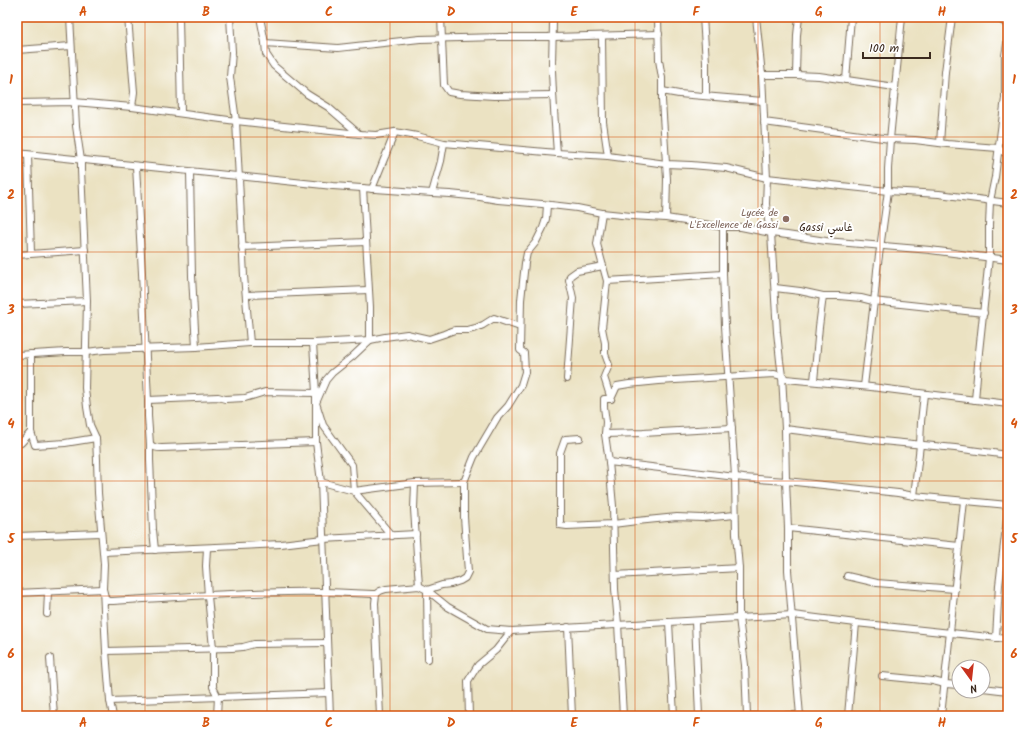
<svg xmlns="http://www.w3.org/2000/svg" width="1025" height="733" font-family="Kalam,'Playpen Sans Arabic',sans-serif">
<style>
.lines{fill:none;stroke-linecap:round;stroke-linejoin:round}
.minor-casing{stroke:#796a57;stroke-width:8}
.minor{stroke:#fff;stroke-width:6}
.grid{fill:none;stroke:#d7540e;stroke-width:1;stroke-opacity:0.55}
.education-dot{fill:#8d6e63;stroke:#fff;stroke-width:1.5}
.labels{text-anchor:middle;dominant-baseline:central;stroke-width:4;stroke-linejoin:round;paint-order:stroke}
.education-label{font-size:10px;fill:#785e54;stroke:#fff;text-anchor:end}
.neighbourhood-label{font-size:11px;fill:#3b2a1e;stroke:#fff}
.neatline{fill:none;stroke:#d7540e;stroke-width:1.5}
.grid-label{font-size:13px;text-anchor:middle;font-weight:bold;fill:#d7540e}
</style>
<rect width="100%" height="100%" fill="#fff"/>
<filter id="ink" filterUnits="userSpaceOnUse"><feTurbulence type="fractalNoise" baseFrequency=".025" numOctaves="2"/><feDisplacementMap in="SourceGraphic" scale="8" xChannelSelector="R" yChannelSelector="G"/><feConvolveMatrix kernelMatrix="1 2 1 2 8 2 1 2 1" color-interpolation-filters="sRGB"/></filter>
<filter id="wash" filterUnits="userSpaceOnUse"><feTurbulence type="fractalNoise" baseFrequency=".012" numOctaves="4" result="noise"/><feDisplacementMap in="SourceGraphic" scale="16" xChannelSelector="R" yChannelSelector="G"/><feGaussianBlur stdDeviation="0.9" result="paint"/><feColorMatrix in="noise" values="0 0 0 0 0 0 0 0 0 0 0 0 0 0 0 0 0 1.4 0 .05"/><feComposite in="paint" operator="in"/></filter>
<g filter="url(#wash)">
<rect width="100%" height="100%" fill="#ebe2c2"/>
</g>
<g filter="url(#ink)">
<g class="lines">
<defs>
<g id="minor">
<polyline points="70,17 76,126 81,160 81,170 87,301 85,388 87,407 90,425 96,438 97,460 98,493 104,564 103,589 106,651 110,701 113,716"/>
<polyline points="128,17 134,92 132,107"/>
<polyline points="179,17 181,113"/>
<polyline points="230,17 232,52 230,77 236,121 244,276 250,343"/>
<polyline points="260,17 265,43 338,48 420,39 500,37 553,37 659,34"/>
<polyline points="441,17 444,85 449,92 460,94 494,96 553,95"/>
<path d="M553,17C553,35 552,52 552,70C553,98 555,126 557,153"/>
<polyline points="658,17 659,60 662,78 662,100 667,179 666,218"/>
<polyline points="703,17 706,62 706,96"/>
<polyline points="756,17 762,75 767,178 766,204 768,220 771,233 777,332 780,361 782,376 785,429 786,481 788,528 788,570 800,716"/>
<polyline points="997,17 1008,25"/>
<polyline points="602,36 603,122 608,156"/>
<polyline points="265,43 266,54 274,66 307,94 328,107 359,134 376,135 395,132 417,136 444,143 557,153 608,156 666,164 691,165 726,168 767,178 888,191 939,194 1008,203"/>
<polyline points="17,50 71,46"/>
<polyline points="762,75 796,75 819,76 895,87"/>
<polyline points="796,75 797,35 799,17"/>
<polyline points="846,80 851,17"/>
<polyline points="662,91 679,94 763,101"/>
<polyline points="17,103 74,102 132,107 236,121 359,134"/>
<polyline points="764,122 890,139 915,140 947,144 998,148 1008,155"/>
<polyline points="940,143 945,72 952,17"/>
<polyline points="17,153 333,186 432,193 450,194 480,197 498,200 542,204 577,208 602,213 631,216 666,218 723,227 741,227 771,233 787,235 826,241 930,250 1008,260"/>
<polyline points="28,155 31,253"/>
<path d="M136,166L142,273L148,400V416L150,444C154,448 157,448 162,448L316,442"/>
<polyline points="190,172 192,276 196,347"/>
<polyline points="363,188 370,307 370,340 352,357 332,373 326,380 316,403 323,425 352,465 354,491 392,536"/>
<polyline points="372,189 395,132"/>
<polyline points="432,193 441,161 444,143"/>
<polyline points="602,213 597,244 607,281 602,328 605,343 605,354 609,365 604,377 611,399"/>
<polyline points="723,227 723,274 725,326 735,476 736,534 739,568 739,618 745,665 747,716"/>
<polyline points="242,247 366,242"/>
<polyline points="17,255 85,250"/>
<polyline points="607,281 723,274"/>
<polyline points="775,288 800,291 823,296 839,296 861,298 873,301 984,313"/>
<polyline points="246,295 368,290"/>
<polyline points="17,304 87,301"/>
<polyline points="313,343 316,393 316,442 321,482 330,716"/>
<polyline points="31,354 31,432"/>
<polyline points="17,355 66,352 86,352 104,350 196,347 250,343 313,343 352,341 370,340 385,337 407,334 429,339 444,334 449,332 455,330 468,330 476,328 483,325 494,318 520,327"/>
<polyline points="567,379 573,298 569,280 570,276 577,271 603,266"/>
<polyline points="814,381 819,327 823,296"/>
<polyline points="864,386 875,293 877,270 888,191 888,169 890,139 902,17"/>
<polyline points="148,400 218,397 225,399 245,398 265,392 316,393"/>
<polyline points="975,400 979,352 989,258 989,225 990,201 995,177 1005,98 1005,56 1008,37"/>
<polyline points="785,429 882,441 955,448 1008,455"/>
<polyline points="605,434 643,433 732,428"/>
<polyline points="580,438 565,439 560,453 560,525 567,526 613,524 637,521 677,517 702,518 735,515"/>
<polyline points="17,444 21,443 31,432 35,445 65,443 96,438"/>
<polyline points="150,444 150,460 153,530 155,550"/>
<polyline points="609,462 744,478 786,481 898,493 914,496 1008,505"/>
<polyline points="321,482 354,491 415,483 464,482"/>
<polyline points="415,483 414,509 419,586"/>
<polyline points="914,496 920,445 921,422 924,394"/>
<polyline points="788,528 959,546"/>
<polyline points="17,536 101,533"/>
<polyline points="207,548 206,566 208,596 213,648 213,687 218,697 217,716"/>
<polyline points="103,552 281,544 323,539 416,534"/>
<polyline points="615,575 739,568"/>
<polyline points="847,576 877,583 955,589"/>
<polyline points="427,590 442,585 451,584 460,581 465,578 468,572 464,517 464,482 474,457 497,418 508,406 521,385 525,372 524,353 520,350 521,300 525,263 527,253 536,242 543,228 546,219 547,205"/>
<polyline points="427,590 428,659"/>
<path d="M17,593L103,589L105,597L107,601H113C171,597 229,593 287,592C317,591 347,593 376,594L380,591L386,589L419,586L427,590L448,607L487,629L511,631L793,615L856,623L1008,639"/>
<polyline points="376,594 375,603 380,716"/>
<polyline points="47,614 48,592"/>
<polyline points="695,621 699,716"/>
<polyline points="669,622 674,716"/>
<polyline points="568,627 572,716"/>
<polyline points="996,638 999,585 1008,511"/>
<polyline points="106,651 232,648 243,647 254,644 327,643"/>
<polyline points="50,658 54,716"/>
<polyline points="882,676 933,681 945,684 959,685"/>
<polyline points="983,688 1008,691"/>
<polyline points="110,701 329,693"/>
<polyline points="469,716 468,681 478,665 496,650 511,631"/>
<polyline points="623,716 618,624 615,589 613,506 609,462 605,434 606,422 604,407 604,399 611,399 617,386 629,384 659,381 774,374 782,376 786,379 871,387 1008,404"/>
<polyline points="752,716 801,715"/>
<polyline points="848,716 856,623"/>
<polyline points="941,716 964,501"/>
</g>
</defs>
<use href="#minor" class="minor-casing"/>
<use href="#minor" class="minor"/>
</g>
</g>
<path class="grid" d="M145,17V716M267,17V716M390,17V716M512,17V716M635,17V716M758,17V716M880,17V716M17,137H1008M17,252H1008M17,366H1008M17,481H1008M17,596H1008"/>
<circle class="education-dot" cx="786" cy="219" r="4"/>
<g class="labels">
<g class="education-label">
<text x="778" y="213">Lycée de<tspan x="778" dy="12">L'Excellence de Gassi</tspan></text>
</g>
<g class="neighbourhood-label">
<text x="826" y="228">Gassi غاسي</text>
</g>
</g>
<rect width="1025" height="733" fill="none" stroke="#fff" stroke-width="44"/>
<g transform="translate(971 679) rotate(165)"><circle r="19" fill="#ffffff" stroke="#b1aaa5"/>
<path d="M0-3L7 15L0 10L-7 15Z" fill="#c8321e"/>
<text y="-6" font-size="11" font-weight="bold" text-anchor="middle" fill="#3b2a1e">N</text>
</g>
<path d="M863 52v6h67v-6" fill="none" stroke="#3b2a1e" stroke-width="2"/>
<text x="869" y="52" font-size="12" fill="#3b2a1e" stroke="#ffffff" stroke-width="3" paint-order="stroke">100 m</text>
<rect x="22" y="22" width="981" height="689" class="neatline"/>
<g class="grid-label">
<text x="83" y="16">A</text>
<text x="206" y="16">B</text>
<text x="329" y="16">C</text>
<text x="451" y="16">D</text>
<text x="574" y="16">E</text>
<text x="696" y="16">F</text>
<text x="819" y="16">G</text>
<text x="942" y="16">H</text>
<text x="11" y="84">1</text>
<text x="1014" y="84">1</text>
<text x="11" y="199">2</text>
<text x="1014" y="199">2</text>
<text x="11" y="314">3</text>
<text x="1014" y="314">3</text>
<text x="11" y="428">4</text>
<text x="1014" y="428">4</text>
<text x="11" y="543">5</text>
<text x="1014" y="543">5</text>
<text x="11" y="658">6</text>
<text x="1014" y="658">6</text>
<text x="83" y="727">A</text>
<text x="206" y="727">B</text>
<text x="329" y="727">C</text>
<text x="451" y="727">D</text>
<text x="574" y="727">E</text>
<text x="696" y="727">F</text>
<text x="819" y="727">G</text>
<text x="942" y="727">H</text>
</g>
</svg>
